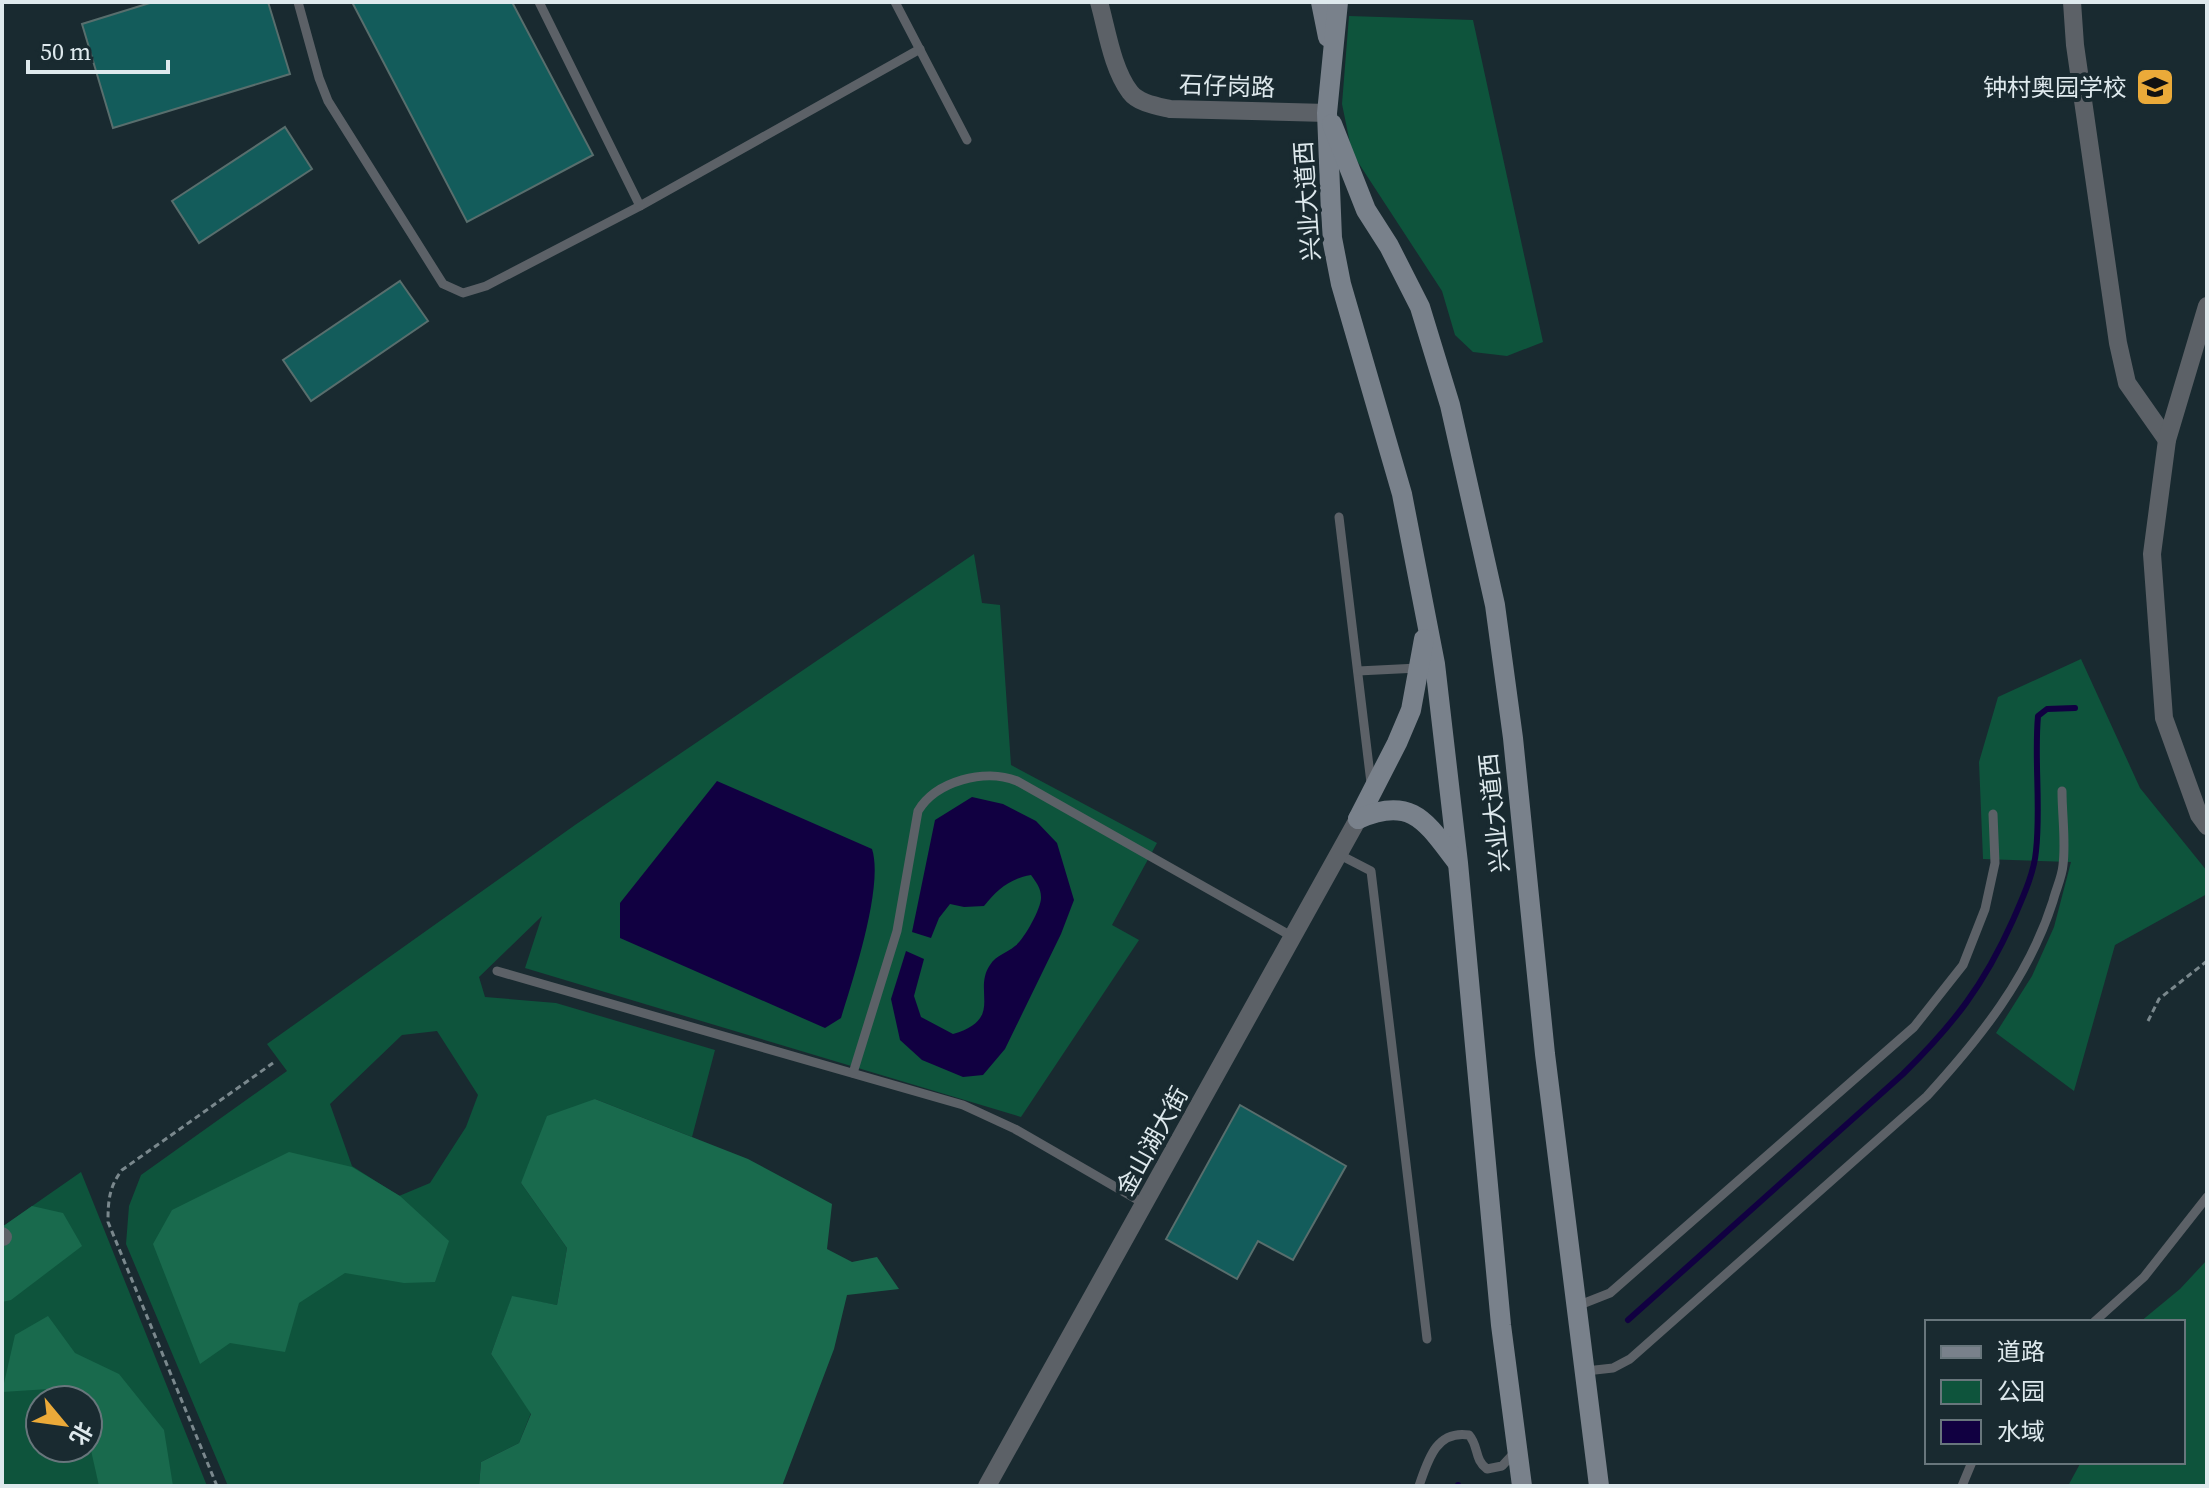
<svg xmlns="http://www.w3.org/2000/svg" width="2209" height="1488" font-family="'Source Serif 4','Noto Sans SC',serif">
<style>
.green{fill:#0e543c;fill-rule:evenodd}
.forest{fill:#196a4d}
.water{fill:#110041}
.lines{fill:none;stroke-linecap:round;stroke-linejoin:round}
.stream{stroke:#110041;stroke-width:6}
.building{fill:#135c5b;stroke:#586e6d;stroke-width:2}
.path{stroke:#7a888d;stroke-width:3;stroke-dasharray:6 4;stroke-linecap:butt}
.lane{stroke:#5c6167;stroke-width:9}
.street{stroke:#5c6167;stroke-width:18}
.secondary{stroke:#79818b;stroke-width:20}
.labels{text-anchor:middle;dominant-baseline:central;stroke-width:8;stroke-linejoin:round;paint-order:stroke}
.street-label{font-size:24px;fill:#dee9ed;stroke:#192a30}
.poi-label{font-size:24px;fill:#dee9ed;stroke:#192a30;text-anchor:end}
</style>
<rect width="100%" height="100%" fill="#192a30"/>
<g class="green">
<polygon points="1349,16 1473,20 1543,342 1507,356 1473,352 1455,335 1442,291 1352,153 1342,104"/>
<path d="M974,554L982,603L1000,605L1011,765L1157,843L1112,925L1139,940L1021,1117L525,968L542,916L479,977L485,997L556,1003L715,1050L692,1137L595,1099L521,1183L567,1248L557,1305L512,1297L491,1354L531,1413L519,1443L481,1462L479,1486H228L126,1244L129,1206L141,1175L287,1071L267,1044L575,825ZM437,1031L478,1095L466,1127L430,1183L399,1196L352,1166L330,1104L402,1035Z"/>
<polygon points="2081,659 2140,788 2207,871 2207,894 2115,945 2074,1091 1996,1033 2032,976 2054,927 2071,862 1983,859 1979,762 1998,697"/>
<path d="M81,1172L207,1486H2V1227ZM40,1400H88V1448H40Z"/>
<polygon points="2207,1260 2207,1486 2068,1486 2081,1462 2183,1462 2183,1322 2140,1322 2180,1289"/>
</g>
<g class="forest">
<polygon points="595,1099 748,1159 832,1204 827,1249 852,1262 877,1257 899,1289 847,1295 834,1349 782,1486 479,1486 481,1462 519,1443 531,1414 491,1354 512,1296 557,1305 567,1248 521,1183 547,1116"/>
<polygon points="289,1152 352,1167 400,1196 449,1241 435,1282 404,1283 345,1273 299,1303 285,1352 230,1343 200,1364 153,1244 172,1210"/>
<polygon points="32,1206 63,1213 82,1246 11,1300 2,1302 2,1227"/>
<polygon points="48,1316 75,1353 119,1374 164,1430 173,1486 99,1486 88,1437 88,1400 63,1400 49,1389 2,1392 15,1335"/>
</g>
<g class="water">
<path d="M717,781L872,849C884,886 853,979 841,1018L825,1028L620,938V903Z"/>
<path d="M972,797L1003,804L1036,821L1057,843L1074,900L1061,934L1005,1049L983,1075L963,1077L922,1060L900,1040L891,999L906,951L924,959L914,996L921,1017L953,1034C1005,1019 972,991 990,965C996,955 1007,953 1015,946C1024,940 1042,907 1041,897C1041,888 1036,882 1031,875C1009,879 998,889 984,906L964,907L950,904L939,918L931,938L912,932L935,820Z"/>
</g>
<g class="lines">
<g class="stream">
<path d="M1628,1320L1903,1074C1954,1024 1984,985 2013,920C2022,899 2034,874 2036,851C2041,806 2034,760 2038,716L2047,709L2075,708"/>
<polyline points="1458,1486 1458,1485"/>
</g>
</g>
<g class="building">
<polygon points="153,2 268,2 290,74 113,128 82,24"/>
<polygon points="352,2 512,2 593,155 467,222"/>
<polygon points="285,127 312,169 199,243 172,201"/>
<polygon points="400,281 428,321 311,401 283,360"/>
<polygon points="1240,1105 1346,1166 1293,1260 1258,1241 1237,1279 1166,1239"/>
</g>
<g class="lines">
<g class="path">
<polyline points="2148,1021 2159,999 2207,961"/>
<path d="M217,1486L108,1222C108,1201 109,1187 122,1170L273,1063"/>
</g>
<g class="lane">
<polyline points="298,2 319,78 328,101 443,284 463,293 486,286 640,206 920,49"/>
<polyline points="539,2 640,206"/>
<polyline points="895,2 967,140"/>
<polyline points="1339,517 1371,783"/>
<polyline points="1358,671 1418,668"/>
<polyline points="1340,855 1371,871 1427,1339"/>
<polyline points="497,971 963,1105 1015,1129 1145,1204"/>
<path d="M853,1073L897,931L918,811C936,781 985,768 1017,781L1293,937"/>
<polyline points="1577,1306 1610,1293 1914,1027 1963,965 1985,909 1995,863 1993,814"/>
<polyline points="2094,1322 2144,1277 2207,1197"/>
<path d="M1586,1371L1613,1368L1630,1359L1927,1096C1980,1038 2029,977 2053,901C2056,889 2062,877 2063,865C2066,842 2062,815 2062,791"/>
<path d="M1419,1486C1428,1460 1436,1430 1469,1435C1479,1446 1474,1460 1487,1469L1502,1466L1515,1452"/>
<polyline points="1962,1486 1972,1462"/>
</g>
<g class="street">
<path d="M1099,2C1107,30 1112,68 1130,92C1138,103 1157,106 1170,109L1327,113"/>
<polyline points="2072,2 2075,45 2118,343 2127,383 2167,440"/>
<polyline points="2207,306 2167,440 2152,554 2164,718 2199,815 2207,826"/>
<polyline points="2,1236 3,1237"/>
<polyline points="987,1486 1358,819"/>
</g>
<g class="secondary">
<polyline points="1321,2 1328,37"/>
<polyline points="1338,2 1327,113 1332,238 1341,284 1402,494 1435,664 1458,863 1501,1325 1522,1486"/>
<polyline points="1332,124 1366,210 1389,246 1420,307 1450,405 1495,605 1513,738 1545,1054 1599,1486"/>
<polyline points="1358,819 1397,743 1411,710 1424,639"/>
<path d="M1358,819C1412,795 1426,822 1457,862"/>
</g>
</g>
<defs>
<symbol id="school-square" viewBox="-11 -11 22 22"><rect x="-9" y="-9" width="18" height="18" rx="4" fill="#ebaa39" stroke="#192a30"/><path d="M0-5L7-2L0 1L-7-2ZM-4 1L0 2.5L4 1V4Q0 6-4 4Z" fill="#111"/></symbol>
</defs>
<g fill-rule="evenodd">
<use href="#school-square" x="2133" y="65" width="44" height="44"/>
</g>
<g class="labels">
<g class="street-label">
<text transform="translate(1227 86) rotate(2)">石仔岗路</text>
<text transform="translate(1307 201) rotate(-94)">兴业大道西</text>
<text transform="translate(1494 813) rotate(-96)">兴业大道西</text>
<text transform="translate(1152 1141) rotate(-61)">金山湖大街</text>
</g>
<g class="poi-label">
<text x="2127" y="87">钟村奥园学校</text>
</g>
</g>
<rect width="2209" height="1488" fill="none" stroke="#dee9ed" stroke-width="8"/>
<rect x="1925" y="1320" width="260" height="144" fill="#192a30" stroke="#68767c" stroke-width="2"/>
<rect x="1941" y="1346" width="40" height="12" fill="#79818b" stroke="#68767c" stroke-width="2"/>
<text x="1997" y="1360" font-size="24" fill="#dee9ed">道路</text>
<rect x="1941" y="1380" width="40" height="24" fill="#0e543c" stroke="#68767c" stroke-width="2"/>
<text x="1997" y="1400" font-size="24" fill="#dee9ed">公园</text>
<rect x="1941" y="1420" width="40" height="24" fill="#110041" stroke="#68767c" stroke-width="2"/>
<text x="1997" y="1440" font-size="24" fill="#dee9ed">水域</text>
<g transform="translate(64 1424) rotate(119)"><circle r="38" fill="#192a30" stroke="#68767c" stroke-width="2"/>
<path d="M0-6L14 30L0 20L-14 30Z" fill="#ebaa39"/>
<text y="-12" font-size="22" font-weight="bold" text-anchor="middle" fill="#dee9ed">北</text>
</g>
<path d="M28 60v12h140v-12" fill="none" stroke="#dee9ed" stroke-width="4"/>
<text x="40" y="60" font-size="24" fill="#dee9ed" stroke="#192a30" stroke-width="6" paint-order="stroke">50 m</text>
</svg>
